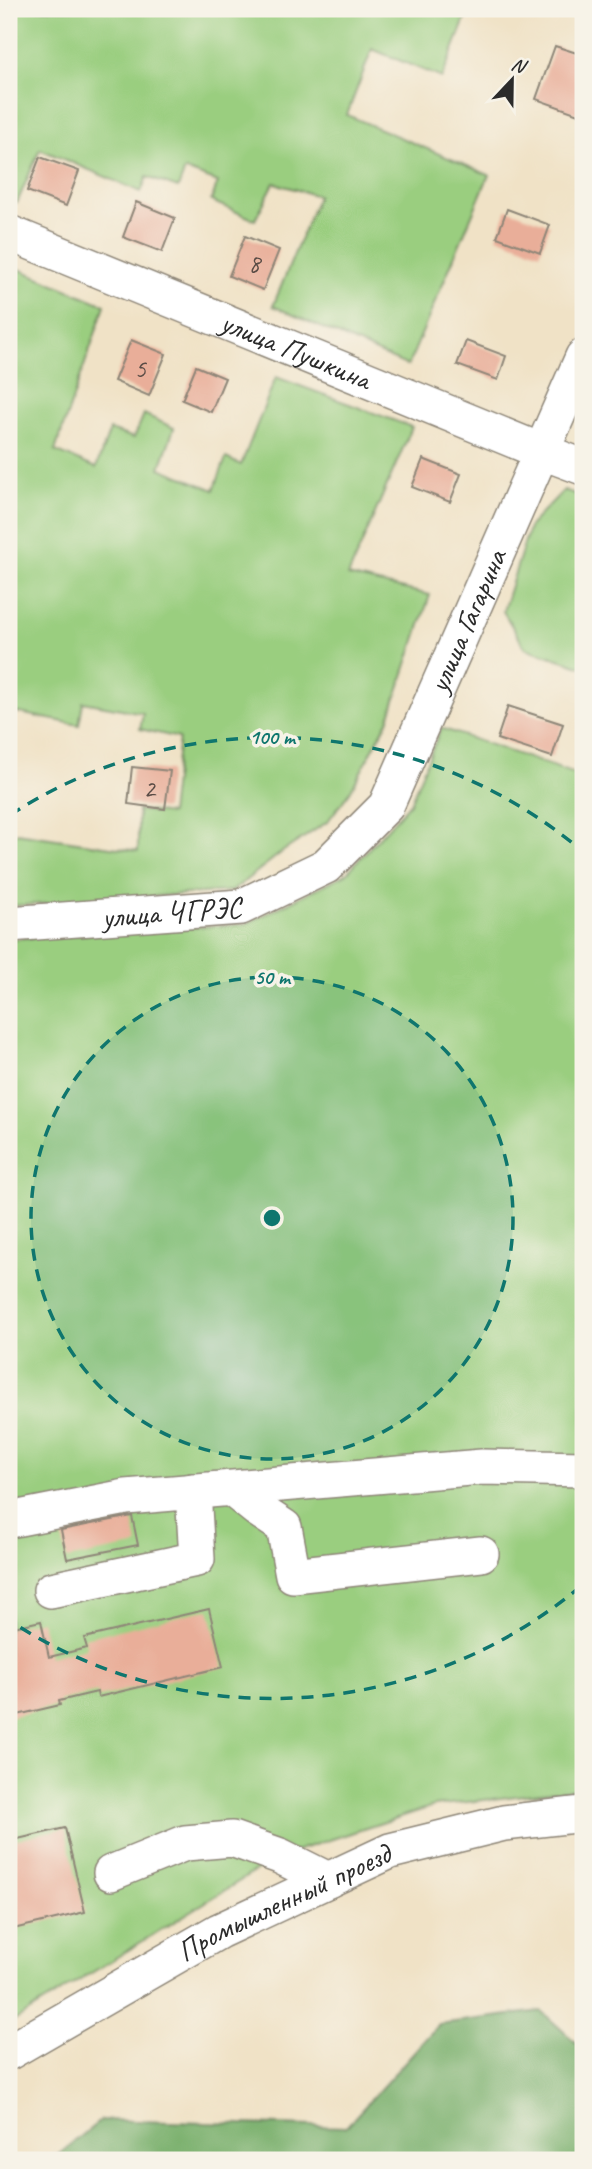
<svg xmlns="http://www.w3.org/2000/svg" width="592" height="2169" font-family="Caveat,sans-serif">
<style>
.green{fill:#9ace7f;stroke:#627c55;stroke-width:2}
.forest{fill:#7bb16e;stroke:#536e4c;stroke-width:2}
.building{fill:#e9ae99}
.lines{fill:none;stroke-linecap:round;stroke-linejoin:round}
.minor-casing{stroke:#8e8678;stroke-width:38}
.minor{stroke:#fff;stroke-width:35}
.ring{fill:none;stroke:#0f766e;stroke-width:3.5;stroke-dasharray:12 9}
.labels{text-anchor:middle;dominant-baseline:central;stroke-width:7;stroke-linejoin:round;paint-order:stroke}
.number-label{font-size:26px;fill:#5a4c46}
.street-label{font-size:30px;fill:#2b2b2b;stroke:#f7f3e8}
.centre{fill:#0f766e;stroke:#f7f3e8;stroke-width:3.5}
.ring-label{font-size:21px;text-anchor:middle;font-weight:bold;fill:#0f766e;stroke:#f7f3e8;stroke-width:7;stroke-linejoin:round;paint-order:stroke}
</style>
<rect width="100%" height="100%" fill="#f7f3e8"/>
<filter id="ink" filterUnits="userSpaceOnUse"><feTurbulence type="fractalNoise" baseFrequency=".0143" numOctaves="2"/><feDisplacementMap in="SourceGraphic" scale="14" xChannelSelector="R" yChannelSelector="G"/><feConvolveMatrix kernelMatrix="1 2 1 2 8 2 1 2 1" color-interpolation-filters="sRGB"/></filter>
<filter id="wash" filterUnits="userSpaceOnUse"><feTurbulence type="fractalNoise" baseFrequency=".00686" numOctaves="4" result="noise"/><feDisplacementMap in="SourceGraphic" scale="28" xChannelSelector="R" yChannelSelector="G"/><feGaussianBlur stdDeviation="1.57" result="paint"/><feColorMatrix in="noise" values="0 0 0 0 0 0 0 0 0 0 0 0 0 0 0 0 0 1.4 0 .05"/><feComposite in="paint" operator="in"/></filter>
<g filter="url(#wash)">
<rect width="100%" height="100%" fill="#f0e2c6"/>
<g class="green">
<polygon points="9,9 469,9 442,78 372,49 347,115 489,175 408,366 273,306 318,196 274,183 255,220 211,201 218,182 185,170 178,188 147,177 141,192 40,149 17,203 9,200"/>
<polygon points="9,265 105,305 55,451 96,468 110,430 134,438 144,414 174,428 160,468 214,490 226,458 241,465 276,377 412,427 348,576 430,595 388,721 350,792 327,822 282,852 232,891 9,906 9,832 138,851 138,810 170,814 179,738 140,729 143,713 83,702 79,725 9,711"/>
<polygon points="564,490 583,497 583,667 525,648 503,611 530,525"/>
<polygon points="441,728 575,774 583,750 583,1788 434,1806 280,1856 9,2024 9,939 246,924 346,874 410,803"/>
</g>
<polygon class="forest" points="541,2011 583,2049 583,2160 52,2160 101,2120 346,2127 439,2024"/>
<g id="blocks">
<g class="building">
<polygon points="555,46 583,55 583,108 581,115 536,99"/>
<polygon points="40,157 79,171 66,206 27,191"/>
<polygon points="136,202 175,218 162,252 123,237"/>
<polygon points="507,209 550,225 540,253 497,237"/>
<polygon points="245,236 279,250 263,290 229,276"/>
<polygon points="131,340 166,354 149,396 114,381"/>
<polygon points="466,341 506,356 498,380 457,365"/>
<polygon points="196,366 225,378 211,412 182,400"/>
<polygon points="423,459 461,474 450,502 412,487"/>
<polygon points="508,706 563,724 552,757 497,739"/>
<polygon points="9,727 16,729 10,757 9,757"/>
<polygon points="132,767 170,771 165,809 128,804"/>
<polygon points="132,1516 138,1545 67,1559 61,1530"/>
<polygon points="209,1609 223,1667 98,1697 97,1692 59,1701 60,1705 9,1717 9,1628 41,1621 49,1657 87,1648 84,1638"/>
<polygon points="65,1828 85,1912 9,1930 9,1841"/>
</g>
</g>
</g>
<g filter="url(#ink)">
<use href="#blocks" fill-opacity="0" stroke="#8e8678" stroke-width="2"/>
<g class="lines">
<defs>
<g id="minor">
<path id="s1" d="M9,233L543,452L583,467"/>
<path id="s2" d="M9,924L241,907L326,866L386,806L583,357"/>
<polyline points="232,1489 257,1509 284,1527 293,1575 481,1554"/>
<polyline points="9,1520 126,1497 482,1467 583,1469"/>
<polyline points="51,1590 197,1559 193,1491"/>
<polyline points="111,1873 185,1843 232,1839 280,1856 328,1880"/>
<path id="s3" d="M9,2052L219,1931L390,1851L504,1823L583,1814"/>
</g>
</defs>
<use href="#minor" class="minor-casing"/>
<use href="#minor" class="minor"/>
</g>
</g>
<circle cx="272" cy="1218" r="241" fill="#0f766e" fill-opacity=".12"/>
<g class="ring">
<circle cx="272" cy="1218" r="241"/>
<path d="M581 1586A481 481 0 0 1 10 1621M10 815A481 481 0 0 1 581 850"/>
</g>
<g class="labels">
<g class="number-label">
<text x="254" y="263">8</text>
<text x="140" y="368">5</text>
<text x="149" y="788">2</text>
</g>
<g class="street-label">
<text stroke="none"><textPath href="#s1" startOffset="310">улица Пушкина</textPath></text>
<text stroke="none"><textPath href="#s2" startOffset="614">улица Гагарина</textPath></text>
<text stroke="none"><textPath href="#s2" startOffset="163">улица ЧГРЭС</textPath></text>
<text stroke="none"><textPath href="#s3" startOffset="313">Промышленный проезд</textPath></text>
</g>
</g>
<circle cx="272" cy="1218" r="10" class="centre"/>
<g class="ring-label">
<text x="272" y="744">100 m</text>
<text x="272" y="984">50 m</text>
</g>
<rect width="592" height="2169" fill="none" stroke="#f7f3e8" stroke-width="35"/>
<g transform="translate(512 80) rotate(22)" stroke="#f7f3e8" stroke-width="5" paint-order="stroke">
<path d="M0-5L12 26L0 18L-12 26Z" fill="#2b2b2b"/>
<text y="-10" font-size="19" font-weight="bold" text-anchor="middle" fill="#2b2b2b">N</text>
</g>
</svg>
